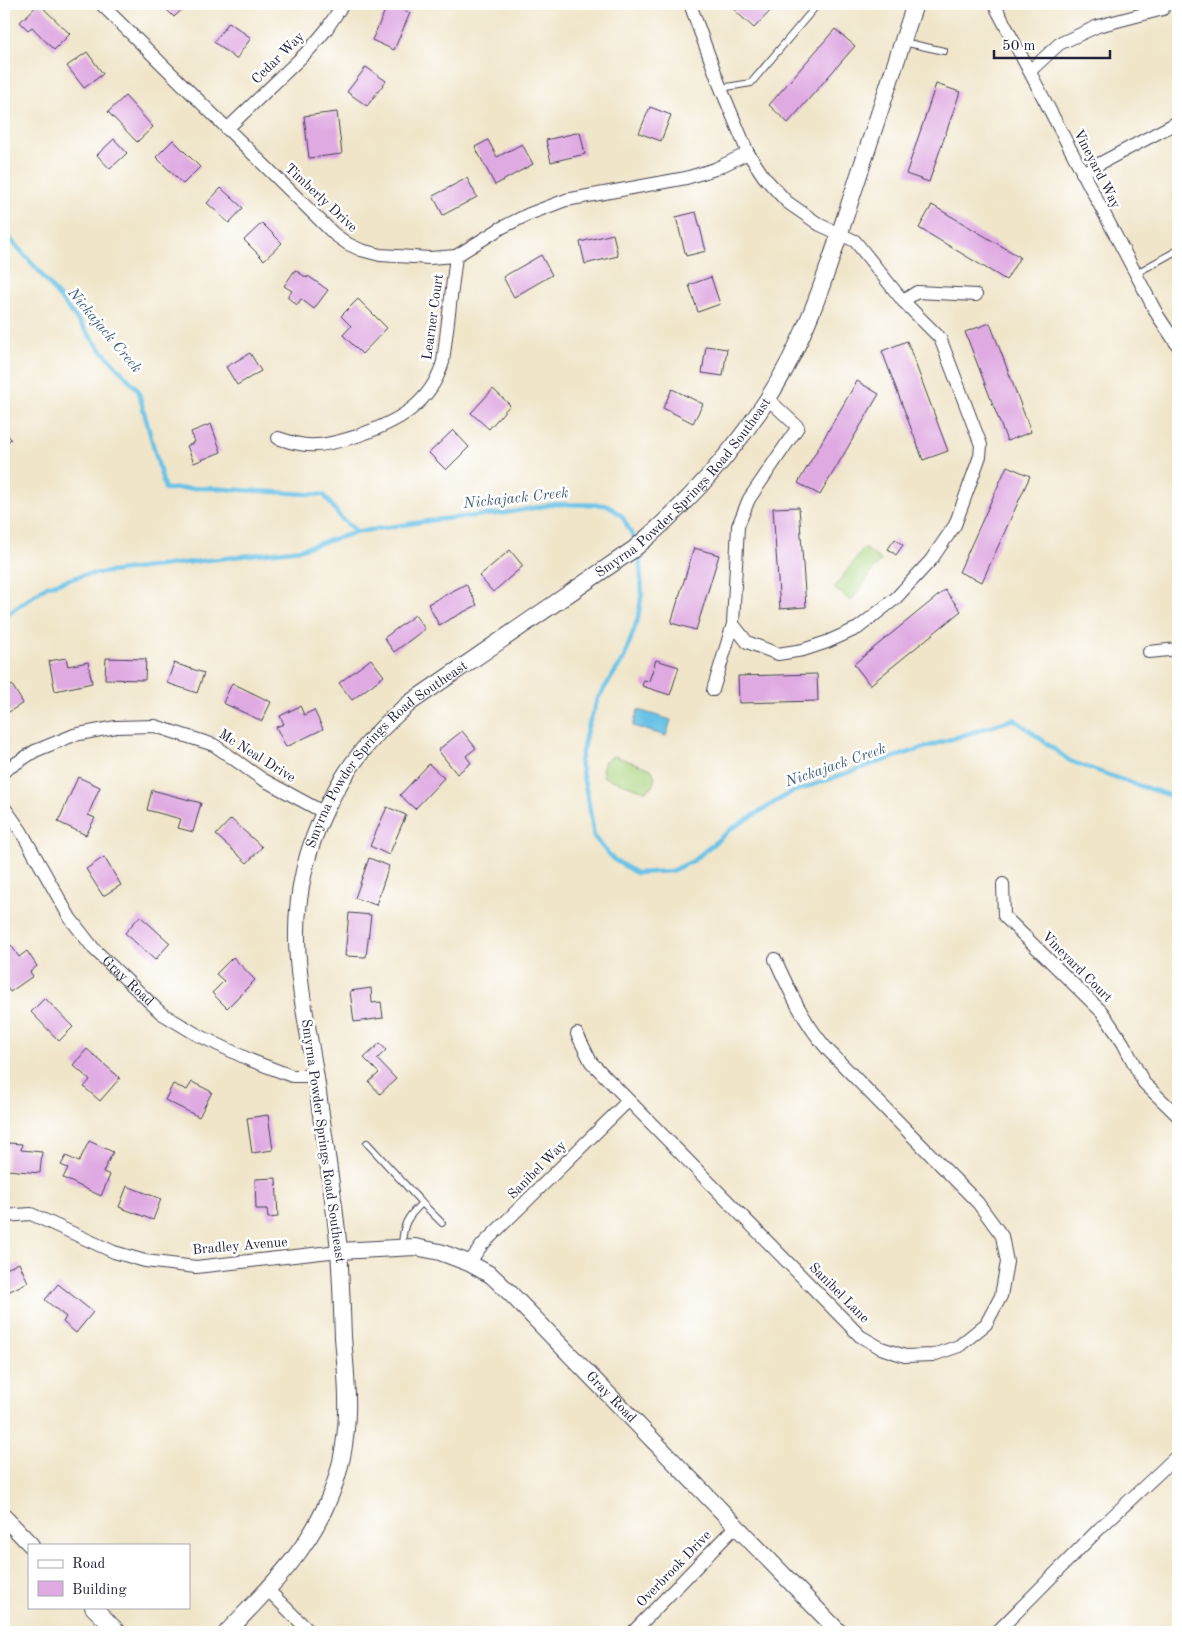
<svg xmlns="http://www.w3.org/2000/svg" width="1182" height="1636" font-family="'Old Standard TT',serif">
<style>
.green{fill:#acd682;stroke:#677c5e}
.water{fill:#69c2e6;stroke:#467290}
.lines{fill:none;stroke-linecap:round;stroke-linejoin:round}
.stream{stroke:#69c2e6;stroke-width:4.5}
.building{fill:#dfa9e2}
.service-casing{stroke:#413f50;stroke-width:8}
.minor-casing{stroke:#413f50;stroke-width:14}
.tertiary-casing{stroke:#413f50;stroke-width:18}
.service{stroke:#fff;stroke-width:6}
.minor{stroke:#fff;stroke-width:12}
.tertiary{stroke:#fff;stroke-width:16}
.labels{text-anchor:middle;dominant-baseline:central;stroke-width:5;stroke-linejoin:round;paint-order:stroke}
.street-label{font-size:14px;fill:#22223b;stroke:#fff}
.water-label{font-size:15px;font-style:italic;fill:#3b5a77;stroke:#fff}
</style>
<rect width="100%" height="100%" fill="#fff"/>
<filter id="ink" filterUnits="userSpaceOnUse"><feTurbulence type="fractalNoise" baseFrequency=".02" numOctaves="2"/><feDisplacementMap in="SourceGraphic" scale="10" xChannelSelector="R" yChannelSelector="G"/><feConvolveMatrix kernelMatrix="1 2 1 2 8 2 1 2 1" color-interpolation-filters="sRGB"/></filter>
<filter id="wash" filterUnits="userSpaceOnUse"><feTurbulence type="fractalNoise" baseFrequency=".0096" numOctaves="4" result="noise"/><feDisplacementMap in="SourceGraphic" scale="20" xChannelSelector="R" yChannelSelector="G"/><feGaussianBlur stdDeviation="1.12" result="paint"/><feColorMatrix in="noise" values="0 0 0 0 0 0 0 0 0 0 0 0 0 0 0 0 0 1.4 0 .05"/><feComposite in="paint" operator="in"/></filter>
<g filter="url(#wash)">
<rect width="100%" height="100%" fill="#f0e5c9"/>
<g class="green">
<polygon points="864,548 881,560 851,601 834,588"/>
<polygon points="614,756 651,769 655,777 652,787 645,791 604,777 602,769 605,761"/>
</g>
<polygon class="water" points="638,710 671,720 666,736 633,726"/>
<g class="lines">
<g class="stream">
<polyline points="4,229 12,241 38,270 97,345 138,390 165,489 209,488 324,495 341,518 357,532"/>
<polyline points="639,551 642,592 638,618 624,658 598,698 587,729 580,762 589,804 594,837 613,859 636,873 671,871 693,861 731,829 790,793 876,763 1014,719 1070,761 1134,784 1178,798"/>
<polyline points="4,617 47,586 84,575 301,549 357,532 441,519 506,513 555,504 607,505 622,516 636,542"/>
</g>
</g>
<g id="blocks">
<g class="building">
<polygon points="39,4 70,34 54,50 32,27 28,30 20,22"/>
<polygon points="161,4 188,4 174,17"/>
<polygon points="388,4 410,13 394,50 372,40"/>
<polygon points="742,4 777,4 754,28 735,11"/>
<polygon points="229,22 251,38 236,59 214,42"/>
<polygon points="835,29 855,46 788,123 769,105"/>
<polygon points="87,52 103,74 84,88 67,66"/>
<polygon points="366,67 386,81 367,106 347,92"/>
<polygon points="936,84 960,92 929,182 906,174"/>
<polygon points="125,96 153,127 137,142 108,112"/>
<polygon points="650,107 671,115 661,141 639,133"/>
<polygon points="337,112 342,154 309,158 304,116"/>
<polygon points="580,132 585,154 551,162 546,140"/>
<polygon points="114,139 127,153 110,169 97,155"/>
<polygon points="173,140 200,167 183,184 156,157"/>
<polygon points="488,140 497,157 522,144 533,164 495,185 475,147"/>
<polygon points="467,178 477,197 443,215 433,196"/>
<polygon points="221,188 243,208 229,223 207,203"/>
<polygon points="932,205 1020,257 1006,280 919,228"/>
<polygon points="696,212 706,251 686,256 676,217"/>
<polygon points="262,223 282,243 264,260 244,240"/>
<polygon points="613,234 618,256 585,264 580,242"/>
<polygon points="541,255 552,275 514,297 503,277"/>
<polygon points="295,270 307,278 308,276 328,290 314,309 301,299 297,305 287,297 292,291 284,286"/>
<polygon points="711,277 720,304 698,312 689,285"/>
<polygon points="358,299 387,328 362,354 343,335 351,326 341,316"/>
<polygon points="990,323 1031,432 1007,441 965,332"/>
<polygon points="907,341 948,451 923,460 882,351"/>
<polygon points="706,346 727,349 723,376 702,373"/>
<polygon points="250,353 261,371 237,385 226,367"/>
<polygon points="857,381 879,394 820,495 798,483"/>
<polygon points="493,389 510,405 489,429 471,413"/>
<polygon points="672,389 703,404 693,423 663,408"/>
<polygon points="211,424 221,452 194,463 187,446 195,442 191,432"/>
<polygon points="453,430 469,447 446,470 429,453"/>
<polygon points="4,431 11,439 4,446"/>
<polygon points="1007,466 1030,476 982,582 959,572"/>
<polygon points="799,507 806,607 780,609 773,508"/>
<polygon points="895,539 903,545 896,555 888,549"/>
<polygon points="694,548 719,555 696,630 671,623"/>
<polygon points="510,550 523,566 493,592 479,576"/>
<polygon points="466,584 477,605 439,625 428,604"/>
<polygon points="945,590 961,611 870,685 854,664"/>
<polygon points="415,615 425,629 394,652 384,638"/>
<polygon points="66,658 68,666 88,662 92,683 55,691 49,661"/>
<polygon points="106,658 146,659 145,680 105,679"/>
<polygon points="371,659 384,676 352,700 339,683"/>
<polygon points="656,660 679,667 670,695 642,686 644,680 649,681"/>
<polygon points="174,663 204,673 197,693 167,683"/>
<polygon points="817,674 818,701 739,703 738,676"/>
<polygon points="232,683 271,702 262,721 223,703"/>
<polygon points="12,685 23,703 4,715 4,690"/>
<polygon points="300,706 304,715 314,710 323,729 286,747 276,727 284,724 280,716"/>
<polygon points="462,731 476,748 466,756 471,763 457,774 438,750"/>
<polygon points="429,764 444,778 415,809 400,795"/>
<polygon points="78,777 100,787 88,815 95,818 86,835 58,822"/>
<polygon points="152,790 201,803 193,832 178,828 181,819 147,810"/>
<polygon points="387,807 406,815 389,855 370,846"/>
<polygon points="231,819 262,847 247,863 216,835"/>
<polygon points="104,857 121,885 103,896 86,869"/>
<polygon points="369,858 389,866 376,905 355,898"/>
<polygon points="349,913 371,915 366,957 345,956"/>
<polygon points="140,916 170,943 155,960 125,933"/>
<polygon points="11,945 19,957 27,951 37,966 30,972 33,976 10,992 4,984 4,950"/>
<polygon points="233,957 255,980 227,1008 212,993 224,981 216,974"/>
<polygon points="371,988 372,1003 381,1002 383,1018 354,1022 350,991"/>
<polygon points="45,998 73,1027 59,1041 31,1012"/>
<polygon points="380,1043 386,1050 377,1059 396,1079 380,1094 369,1082 379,1073 364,1058"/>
<polygon points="87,1049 120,1078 100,1101 84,1087 90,1080 73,1065"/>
<polygon points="192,1082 212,1092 199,1117 165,1100 173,1084 187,1090"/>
<polygon points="268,1115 273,1150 252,1153 247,1118"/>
<polygon points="89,1141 113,1152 103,1172 110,1175 101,1196 63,1178 68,1168 61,1165 66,1156 79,1162"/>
<polygon points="9,1143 22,1144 21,1150 42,1152 40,1173 7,1170"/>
<polygon points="276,1178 278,1217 268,1218 267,1209 256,1209 255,1179"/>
<polygon points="127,1186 161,1199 153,1220 119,1207"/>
<polygon points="19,1263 28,1282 4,1294 4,1270"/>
<polygon points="58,1284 93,1312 76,1333 63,1322 66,1317 45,1300"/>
</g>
</g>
</g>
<g filter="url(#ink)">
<use href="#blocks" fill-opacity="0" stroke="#413f50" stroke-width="1"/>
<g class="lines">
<defs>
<g id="service">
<polyline points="903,42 944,51"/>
<polyline points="721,88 751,83 817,5"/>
<polyline points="1135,274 1178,250"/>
<polyline points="367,1143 422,1203 442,1223"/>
<path d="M402,1246C403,1225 406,1218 422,1203"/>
</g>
<g id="minor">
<polyline points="101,4 334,234 348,244 361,250 380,255 430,258 456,256 501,228 529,214 566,200 686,178 715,169 748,153"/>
<polyline points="690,4 720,86 748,153 764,177 787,202 820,225 855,241 903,301 940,338 981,445 980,456 955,525 931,560 896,598 858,628 827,642 803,650 778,654 747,642 733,624 738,526 749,499 798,427 768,399"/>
<polyline points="994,4 1158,316 1178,346"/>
<polyline points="1030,71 1059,44 1098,26 1163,9"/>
<polyline points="227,129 310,49 326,30 343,4"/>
<polyline points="1082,173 1178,122"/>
<polyline points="903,301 917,292 976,295"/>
<path d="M278,438C290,442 302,446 316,445C329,445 343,440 357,436C397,422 430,405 443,362L456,256"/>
<polyline points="1149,652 1178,649"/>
<polyline points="713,690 733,624"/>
<polyline points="4,771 35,751 74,735 116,727 155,726 214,745 262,779 323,812"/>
<path id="s1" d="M4,807L21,831L70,918L94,949L161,1013L196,1034L250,1060L292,1076H316"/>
<polyline points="1003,884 1004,916 1102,1012 1123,1043 1144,1083 1178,1116"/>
<path d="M577,1034L591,1062L860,1336L881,1348L905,1356L933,1355L959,1346L986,1324L1001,1296L1007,1262L1002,1236L978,1203L828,1050C804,1023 790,992 775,959"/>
<polyline points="4,1216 31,1214 114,1252 145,1261 196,1267 339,1251"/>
<polyline points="469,1263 482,1245 628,1101"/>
<polyline points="268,1590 310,1632"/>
<polyline points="633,1632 736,1526"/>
<polyline points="997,1632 1100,1528 1178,1455"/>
</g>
<g id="tertiary">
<path id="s2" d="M339,1251L415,1247L440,1252L469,1263L491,1275L511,1294L839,1632"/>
<polyline points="4,1517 31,1545"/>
<polyline points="93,1607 118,1632"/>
<path id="s3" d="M227,1632C265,1592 306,1554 328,1501C340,1474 346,1442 347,1413C348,1388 345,1362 343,1337C342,1308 341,1279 339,1251C334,1195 324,1140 317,1085C310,1037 298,989 297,940C295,847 340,759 411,702L634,549C685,506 730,456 767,400C806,340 827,272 849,205C871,138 893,71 915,4"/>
</g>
</defs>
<use href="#service" class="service-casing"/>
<use href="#minor" class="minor-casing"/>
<use href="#tertiary" class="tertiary-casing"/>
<use href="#service" class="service"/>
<use href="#minor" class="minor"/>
<use href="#tertiary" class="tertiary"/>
</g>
</g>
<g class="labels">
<g class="street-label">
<text transform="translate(278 58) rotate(-45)">Cedar Way</text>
<text transform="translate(1097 169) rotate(63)">Vineyard Way</text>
<text transform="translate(321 198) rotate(43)">Timberly Drive</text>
<text transform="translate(433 317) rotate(-82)">Learner Court</text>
<text stroke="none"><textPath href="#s3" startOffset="1355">Smyrna Powder Springs Road Southeast</textPath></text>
<text transform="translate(257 756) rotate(32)">Mc Neal Drive</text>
<text stroke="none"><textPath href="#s3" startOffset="950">Smyrna Powder Springs Road Southeast</textPath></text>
<text transform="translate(1077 967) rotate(45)">Vineyard Court</text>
<text stroke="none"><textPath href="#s1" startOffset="215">Gray Road</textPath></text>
<text transform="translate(323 1141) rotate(82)">Smyrna Powder Springs Road Southeast</text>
<text transform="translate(537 1170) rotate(-45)">Sanibel Way</text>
<text transform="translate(240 1246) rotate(-5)">Bradley Avenue</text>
<text transform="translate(839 1293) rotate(45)">Sanibel Lane</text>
<text stroke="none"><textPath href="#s2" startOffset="329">Gray Road</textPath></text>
<text transform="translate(674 1569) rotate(-46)">Overbrook Drive</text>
</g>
<g class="water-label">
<text transform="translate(104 331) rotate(50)">Nickajack Creek</text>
<text transform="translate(516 499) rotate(-6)">Nickajack Creek</text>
<text transform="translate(836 766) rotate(-19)">Nickajack Creek</text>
</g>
</g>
<rect width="1182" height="1636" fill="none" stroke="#fff" stroke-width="20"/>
<rect x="28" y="1544" width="162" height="65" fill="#ffffff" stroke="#a7a7b1"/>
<rect x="38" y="1560" width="25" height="8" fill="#ffffff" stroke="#a7a7b1"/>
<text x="72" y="1568" font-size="15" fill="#22223b">Road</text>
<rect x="38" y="1581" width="25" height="15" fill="#dfa9e2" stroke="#a7a7b1"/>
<text x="72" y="1594" font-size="15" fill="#22223b">Building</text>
<path d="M994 50v8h116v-8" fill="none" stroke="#22223b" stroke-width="2.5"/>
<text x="1002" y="50" font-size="15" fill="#22223b" stroke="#ffffff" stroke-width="4" paint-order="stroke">50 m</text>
</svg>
